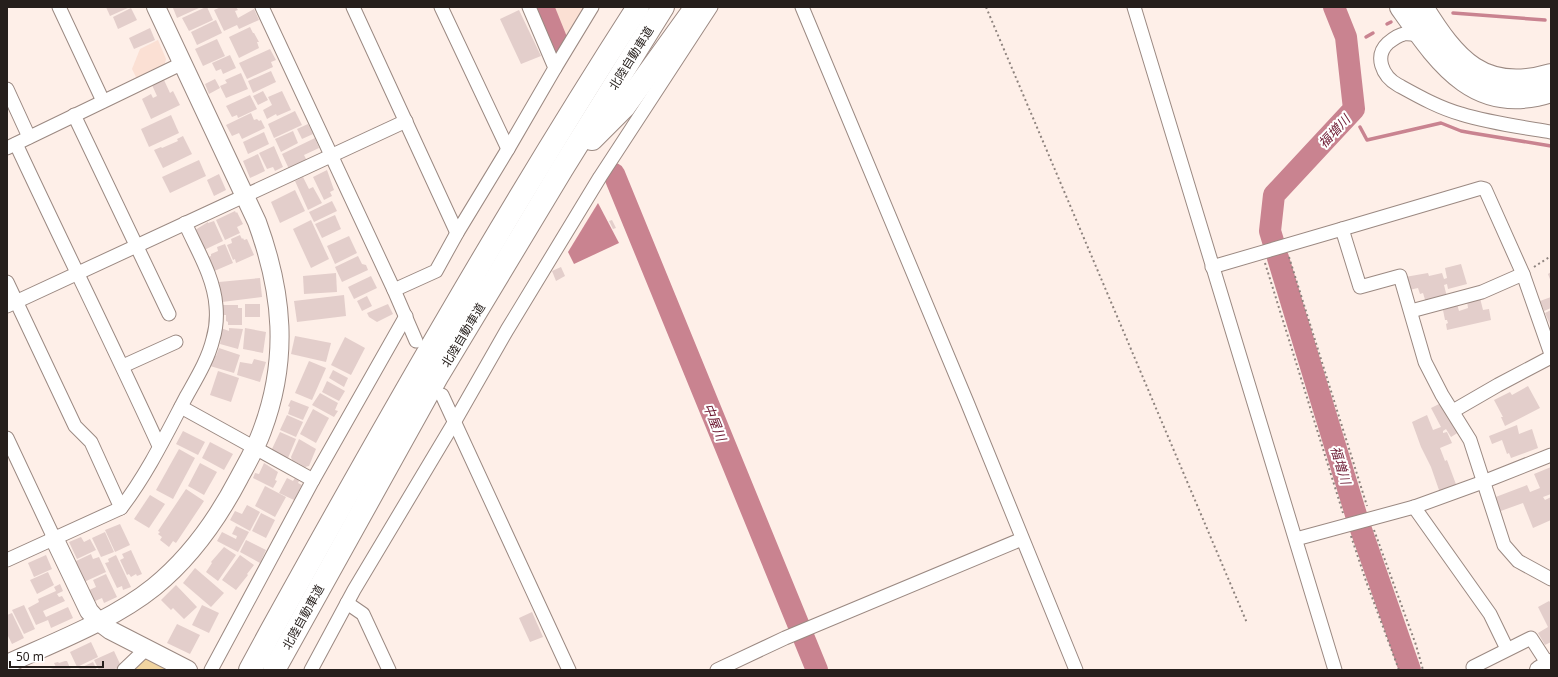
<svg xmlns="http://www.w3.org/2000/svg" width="1558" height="677" font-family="'Noto Sans','Noto Sans JP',sans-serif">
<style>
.built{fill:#fbe0d4}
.green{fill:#f0d4a0}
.water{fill:#c98390}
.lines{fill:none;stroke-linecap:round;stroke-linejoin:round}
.stream{stroke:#c98390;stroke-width:3.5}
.river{stroke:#c98390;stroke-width:22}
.building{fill:#e3cecb}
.street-casing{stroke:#9b8982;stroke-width:15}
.secondary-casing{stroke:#9b8982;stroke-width:20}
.highway-casing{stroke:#9b8982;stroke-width:24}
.path{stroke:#8e837e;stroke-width:2;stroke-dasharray:2 3;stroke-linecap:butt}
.street{stroke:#fff;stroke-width:13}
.secondary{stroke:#fff;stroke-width:18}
.highway{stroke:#fff;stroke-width:22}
.labels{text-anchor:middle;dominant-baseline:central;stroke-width:4;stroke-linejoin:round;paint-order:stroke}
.street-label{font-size:12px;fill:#261f1c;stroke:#fff}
.water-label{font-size:13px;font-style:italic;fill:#6c1831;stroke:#fff}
</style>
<rect width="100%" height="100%" fill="#feefe8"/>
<g class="built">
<polygon points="554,7 586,7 569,42"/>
<polygon points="158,40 166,59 164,67 137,79 132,69 140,49"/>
</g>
<polygon class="green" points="150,658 172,670 133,670 142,661"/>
<polygon class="water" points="598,203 619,243 574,264 568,252"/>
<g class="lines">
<g class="stream">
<polyline points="1453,13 1545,20"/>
<polyline points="1387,24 1391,22"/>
<polyline points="1366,37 1373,33"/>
<polyline points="1346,41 1350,40"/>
<polyline points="1354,109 1356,118"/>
<polyline points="1360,127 1367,140 1441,123 1461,131 1472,133 1551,146"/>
</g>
<g class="river">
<polyline points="543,7 560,49"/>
<polyline points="614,174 817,670"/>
<polyline points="1273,241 1270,231 1274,195 1354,109 1346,37 1334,7"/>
<polyline points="1278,258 1357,518 1410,670"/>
</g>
</g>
<g class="building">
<polygon points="106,7 130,7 110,16"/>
<polygon points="176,7 201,7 177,18 173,8"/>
<polygon points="206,7 207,7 213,20 189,31 182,18"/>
<polygon points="221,7 236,7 238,10 235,11 238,18 254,9 259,20 239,29 237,25 224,31 214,10"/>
<polygon points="131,8 137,20 118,29 113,17"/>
<polygon points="519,10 541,56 521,64 500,19"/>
<polygon points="216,20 222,33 197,45 191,32"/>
<polygon points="250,27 253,33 254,33 259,42 257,42 259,48 239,58 229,37"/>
<polygon points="150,28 155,40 134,49 129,38"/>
<polygon points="217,39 225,56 203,66 195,49"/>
<polygon points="270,49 276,60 271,62 273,67 247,79 239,63"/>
<polygon points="230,55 236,68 223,74 221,69 216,71 212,63"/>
<polygon points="271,71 276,82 253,93 248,81"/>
<polygon points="241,73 248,89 226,98 220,86 227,83 225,80"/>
<polygon points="215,79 220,88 209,94 205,84"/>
<polygon points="164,80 170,93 173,91 180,105 151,119 142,99 151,94 153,98 157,96 152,85"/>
<polygon points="263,91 268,100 258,105 253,96"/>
<polygon points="282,91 291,110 277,116 276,114 267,119 263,110 272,105 268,97"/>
<polygon points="250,95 257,109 238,118 237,115 232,117 226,106"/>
<polygon points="295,111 302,125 274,138 268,124"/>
<polygon points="251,113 254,120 257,119 259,121 261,120 265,128 242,139 239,133 232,136 226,125"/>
<polygon points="171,115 179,133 149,147 141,129"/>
<polygon points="308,124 313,134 302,139 297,129"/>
<polygon points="293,131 298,143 281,152 275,139"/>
<polygon points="264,132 269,144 248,154 243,142"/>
<polygon points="183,136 192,154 163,168 154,150 161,147 162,148 178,141 177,139"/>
<polygon points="315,138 319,148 304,155 307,161 289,169 282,154"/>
<polygon points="274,146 283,167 275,171 273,167 267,169 259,153"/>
<polygon points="258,154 265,171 250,178 243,161"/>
<polygon points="199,160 206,176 170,193 162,177"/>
<polygon points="327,170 334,190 330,192 332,196 324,200 313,177"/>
<polygon points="219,174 226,190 214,196 207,180"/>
<polygon points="303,177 309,189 313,187 322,203 308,210 295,181"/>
<polygon points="295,190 305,211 280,223 271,202"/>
<polygon points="332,201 337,211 314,222 309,212"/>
<polygon points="235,211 236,213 237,212 243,224 237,227 240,233 225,240 216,220"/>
<polygon points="335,215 341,229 322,238 315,224"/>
<polygon points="311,220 329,259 311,268 293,229"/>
<polygon points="612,220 616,228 613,229 609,221"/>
<polygon points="214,221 223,241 204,250 195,230 208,222 208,223"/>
<polygon points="240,235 242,239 243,238 244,240 247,239 254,255 236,263 235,259 233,260 227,245 232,243 231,239"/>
<polygon points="349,236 357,253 335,264 327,246"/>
<polygon points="225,244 233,263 212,272 206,258 211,256 211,254 218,251 217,247"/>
<polygon points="358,256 362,264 366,265 368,270 342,282 335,267"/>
<polygon points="1461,264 1467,284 1448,289 1447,284 1444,285 1447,297 1426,303 1423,293 1420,294 1418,288 1409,290 1405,277 1428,273 1429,276 1442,273 1444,279 1447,278 1445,268"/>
<polygon points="561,267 565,276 556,281 552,271"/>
<polygon points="1551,272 1551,282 1548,274"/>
<polygon points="336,273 337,292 304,294 303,276"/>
<polygon points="371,276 377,288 354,299 348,287"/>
<polygon points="260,278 262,297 222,302 219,282"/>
<polygon points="344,295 346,316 297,322 294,301"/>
<polygon points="367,296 372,306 362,311 357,301"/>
<polygon points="1551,297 1551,308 1544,311 1540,301"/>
<polygon points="1480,298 1483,310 1489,309 1491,320 1447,330 1446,324 1448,323 1447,320 1445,320 1443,310 1445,310 1444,307 1457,304 1459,311 1468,308 1467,301"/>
<rect x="245" y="304" width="15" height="13"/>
<polygon points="388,304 393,314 377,322 369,317 367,313"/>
<polygon points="223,305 238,305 238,308 242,308 242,325 228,325 228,322 226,321 226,315 223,315"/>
<polygon points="1551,310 1551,327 1545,313"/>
<polygon points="221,328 229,331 229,328 243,329 238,349 220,344 221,339 218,338"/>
<polygon points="245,328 266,332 263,353 243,349"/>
<polygon points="295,336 331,343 326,362 291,354"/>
<polygon points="345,337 365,348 351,375 331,365"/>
<polygon points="219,348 240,355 234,373 210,366 214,355 216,356"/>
<polygon points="254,359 266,362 260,382 237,375 240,362 252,364"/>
<polygon points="309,361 326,368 312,400 295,393"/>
<polygon points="333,370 348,378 344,387 329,378"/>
<polygon points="218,371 239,378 231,402 210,395"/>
<polygon points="327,381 345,391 339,401 322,392"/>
<polygon points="1528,386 1540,408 1505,426 1501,417 1503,417 1494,400 1510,392 1512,395"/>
<polygon points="320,393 338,403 335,410 338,411 334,417 312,405"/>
<polygon points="291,400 309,407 303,420 288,414 290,407 288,406"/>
<polygon points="1441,403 1459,432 1451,437 1446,429 1443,431 1443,433 1447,432 1452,443 1440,448 1445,461 1447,460 1457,487 1440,493 1431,467 1421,447 1412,422 1427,415 1433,430 1441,427 1431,408"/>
<polygon points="313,409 329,418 316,443 300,434"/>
<polygon points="287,415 303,422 296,437 280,430"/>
<polygon points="1517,425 1519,434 1532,429 1538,448 1511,458 1509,453 1507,454 1502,440 1492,444 1489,436"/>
<polygon points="183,431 205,442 198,455 176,444"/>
<polygon points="280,432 296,439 288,458 271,451"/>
<polygon points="299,439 316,449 309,466 305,467 292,460 291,457"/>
<polygon points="210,442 233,454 224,470 202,458"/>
<polygon points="179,449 195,458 173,499 156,490"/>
<polygon points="200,463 217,472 204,495 188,486"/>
<polygon points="264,463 278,472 275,480 277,481 273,488 253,478 255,473 259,474"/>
<polygon points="1551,467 1551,494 1543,497 1545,500 1551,497 1551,520 1533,528 1523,503 1498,512 1493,498 1527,485 1530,492 1540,488 1534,474"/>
<polygon points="287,478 293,481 295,478 299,481 298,483 302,485 294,500 279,493"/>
<polygon points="265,486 286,497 275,517 255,506"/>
<polygon points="186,489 204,501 176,543 173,541 169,547 160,540 162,537 158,534 160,532 158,531"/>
<polygon points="150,495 165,504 149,528 134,519"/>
<polygon points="247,505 260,512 250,531 230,520 235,511 242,514"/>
<polygon points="261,513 275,520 266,538 252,531"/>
<polygon points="120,524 130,545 115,552 105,530"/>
<polygon points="236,526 249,532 238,552 217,541 222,532 236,539 237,536 232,534"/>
<polygon points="105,532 114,552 101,557 92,538"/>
<polygon points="81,537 84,542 90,539 96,550 77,559 69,542"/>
<polygon points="246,540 266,550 260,563 240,552"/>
<polygon points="224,547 236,555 218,581 206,572 212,563 211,562"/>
<polygon points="131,550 142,574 137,576 136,574 131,577 129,574 127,575 120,560 124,558 122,554"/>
<polygon points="91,554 93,559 99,557 106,572 84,582 74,562"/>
<polygon points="46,555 52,569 34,577 28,563"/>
<polygon points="116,555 131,587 123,590 122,586 117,588 105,563 109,562 108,559"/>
<polygon points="240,555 254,565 247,574 248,575 236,590 222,580"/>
<polygon points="195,568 224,593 211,607 183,583"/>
<polygon points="48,572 54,585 37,594 30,580"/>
<polygon points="106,574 117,597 104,603 102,598 93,602 87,591 96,587 93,580"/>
<polygon points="60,584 63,591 57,594 59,597 62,596 65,601 43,611 46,617 68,607 73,618 51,628 48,620 36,625 28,608 39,602 38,599 56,591 54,587"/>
<polygon points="176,585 197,607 184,619 173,608 171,610 161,600"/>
<polygon points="1549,601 1551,603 1551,642 1545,645 1538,633 1548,627 1538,607"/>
<polygon points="24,605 35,629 24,634 12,610"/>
<polygon points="202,605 219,613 209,633 192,625"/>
<polygon points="532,612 543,637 530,642 519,618"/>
<polygon points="12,613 24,638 12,644 7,634 7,615"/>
<polygon points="177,624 200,635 190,654 167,643"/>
<polygon points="91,642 98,657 77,667 70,652"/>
<polygon points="114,651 121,666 113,670 111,669 99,670 94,660"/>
<polygon points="65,661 67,661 71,670 48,670 56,667 54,663 58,662 59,663"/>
<polygon points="93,662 97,670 76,670"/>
</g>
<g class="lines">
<defs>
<g id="street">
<polyline points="59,7 103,101"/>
<polyline points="262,7 394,290 416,341"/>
<polyline points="353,7 457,233"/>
<polyline points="441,7 508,149"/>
<polyline points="802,7 967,402 1076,670"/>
<polyline points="1134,7 1335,670"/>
<path d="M1422,36C1416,35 1409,33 1404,34C1398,35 1393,39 1388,43C1374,56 1382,76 1398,85C1418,96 1439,108 1461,114C1490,123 1521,127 1551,132"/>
<polyline points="555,68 592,7"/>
<polyline points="7,89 29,137"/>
<polyline points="74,115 169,314"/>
<path d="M16,144C63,245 113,345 159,446"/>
<polyline points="7,148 183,63"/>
<polyline points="1342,229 1481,188 1485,189 1523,274 1551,354"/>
<polyline points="1212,267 1342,229 1360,287 1400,276 1425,362 1442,395 1470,440 1504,545 1518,561 1551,579"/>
<polyline points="7,282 75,426 91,442 121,508"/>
<polyline points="394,290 436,271 457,233 508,149 555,68 529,7"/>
<polyline points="7,306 406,121"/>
<polyline points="1411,311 1482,292 1523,274"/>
<polyline points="123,366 176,342"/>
<polyline points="442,395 569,670"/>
<polyline points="181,407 313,480"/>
<polyline points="1453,411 1498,385 1551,357"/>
<polyline points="7,438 54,538"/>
<polyline points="1414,507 1490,614 1507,649"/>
<polyline points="1296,539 1414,507 1483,482 1551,455"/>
<path d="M7,560L121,508C147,474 166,435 186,397C196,379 208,360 213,339C216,329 217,317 216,306C214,277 197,250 185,223"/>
<polyline points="347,603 363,614 389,670"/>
<polyline points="1473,667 1531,638 1551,669"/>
<polyline points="124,670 146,649"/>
<polyline points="211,670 313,480 406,316"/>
<polyline points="311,670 354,590 455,421 507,330 600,177 711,7"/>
<polyline points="717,670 785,638 1022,539"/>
</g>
<g id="secondary">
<polyline points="54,538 89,611 98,621 110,630 188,670"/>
<path d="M7,664C55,642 113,620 154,587C191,557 217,520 239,478C247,463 256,448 262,431C289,359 283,293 257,222L156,7"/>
<polyline points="1539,670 1551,663"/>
</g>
<g id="highway">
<path d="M1401,7C1440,62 1475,116 1551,91"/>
<path d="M1422,7C1455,60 1483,95 1551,75"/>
<polyline points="592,139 624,107 696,7"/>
<path d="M250,670L270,633C387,421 507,211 638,7"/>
<polyline points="274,670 438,375 562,169 663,7"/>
</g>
</defs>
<use href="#street" class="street-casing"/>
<use href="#secondary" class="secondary-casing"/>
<use href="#highway" class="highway-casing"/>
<g class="path">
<polyline points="986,7 1247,623"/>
<polyline points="1289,257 1367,506"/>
<polyline points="1265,263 1343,513"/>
<polyline points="1534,267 1551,256"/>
<polyline points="1374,530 1416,645 1423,670"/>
<polyline points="1351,536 1366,581 1399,670"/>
</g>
<use href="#street" class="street"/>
<use href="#secondary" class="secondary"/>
<use href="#highway" class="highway"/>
</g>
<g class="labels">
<g class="street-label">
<text transform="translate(631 58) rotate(-58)">北陸自動車道</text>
<text transform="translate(463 335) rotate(-59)">北陸自動車道</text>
<text transform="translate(303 617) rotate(-61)">北陸自動車道</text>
</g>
<g class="water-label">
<text transform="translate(1334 131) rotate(-47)">福増川</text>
<text transform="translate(715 422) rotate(68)">中屋川</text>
<text transform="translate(1341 465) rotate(73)">福増川</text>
</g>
</g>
<rect width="1558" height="677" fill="none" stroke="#261f1c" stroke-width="16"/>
<path d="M10 661v6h93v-6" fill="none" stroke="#261f1c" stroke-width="2"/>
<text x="16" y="661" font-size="12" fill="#261f1c" stroke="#ffffff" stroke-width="3" paint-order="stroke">50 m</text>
</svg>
